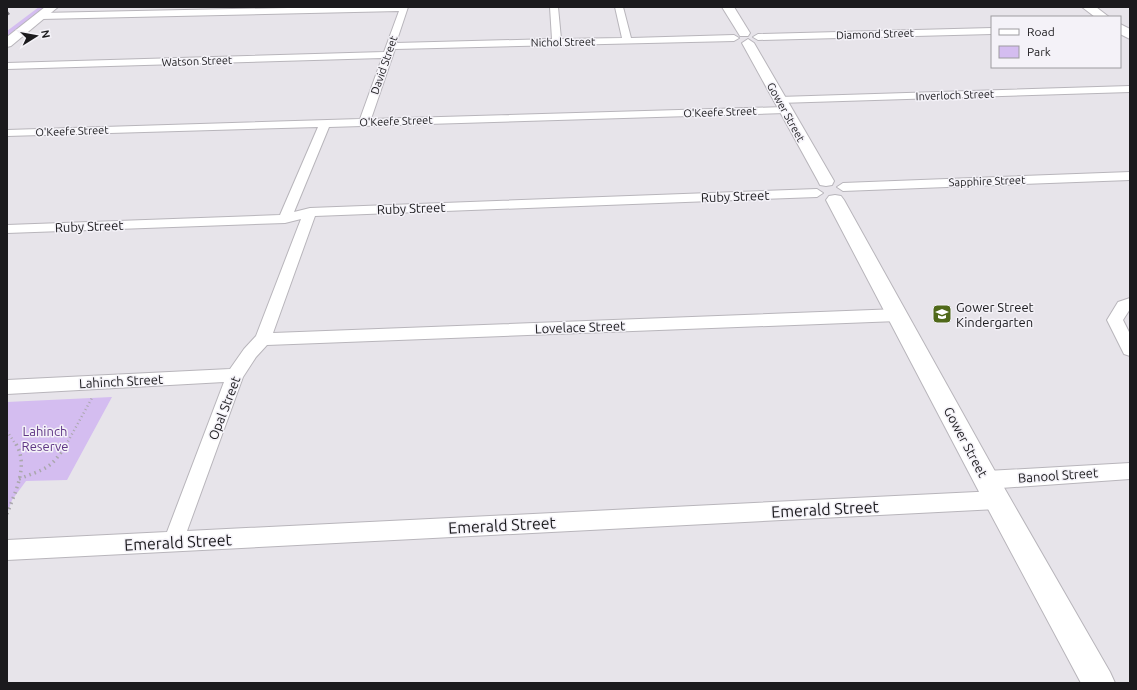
<svg xmlns="http://www.w3.org/2000/svg" width="1137" height="690" font-family="Ubuntu,sans-serif">
<style>
.green{fill:#d4bdf0}
.lines{fill:none;stroke-linecap:round;stroke-linejoin:round}
.street-casing{stroke:#b8b5bb;stroke-width:2}
.secondary-casing{stroke:#b8b5bb;stroke-width:2}
.highway-casing{stroke:#b8b5bb;stroke-width:2}
.path-far1{stroke:#aaa7ac;stroke-width:2.5;stroke-dasharray:1 3;stroke-linecap:butt}
.path{stroke:#aaa7ac;stroke-width:3.5;stroke-dasharray:1.5 4;stroke-linecap:butt}
.street{fill:#fff;fill-rule:evenodd}
.secondary{fill:#fff;fill-rule:evenodd}
.highway{fill:#fff;fill-rule:evenodd}
.shaded-wall{fill:#7a787d}
.labels{text-anchor:middle;dominant-baseline:central;stroke-width:3;stroke-linejoin:round;paint-order:stroke}
.far-street-label{font-size:11px;fill:#1b1a1d;stroke:#f4f2f8}
.street-label{font-size:13px;fill:#1b1a1d;stroke:#f4f2f8}
.poi-label{font-size:13px;fill:#1b1a1d;stroke:#f4f2f8;text-anchor:start}
.park-label{font-size:13px;fill:#5f3685;stroke:#f4f2f8}
.near-street-label{font-size:16px;fill:#1b1a1d;stroke:#f4f2f8}
</style>
<rect width="100%" height="100%" fill="#e7e4ea"/>
<g class="green">
<polygon points="39,7 45,7 7,37 7,31"/>
<polygon points="112,397 67,480 26,481 12,500 7,514 7,402"/>
</g>
<g class="lines">
<defs>
<g id="street">
<polygon points="334,7 408,7 396,43 552,39 550,7 558,7 561,39 622,38 615,7 623,7 631,38 734,35 739,38 734,41 395,49 371,119 785,107 790,110 785,113 329,127 294,212 310,208 817,189 823,193 817,197 315,216 273,333 898,309 903,311 906,315 903,319 898,321 267,345 256,357 243,377 187,531 997,491 1004,494 1007,500 1004,506 997,509 7,560 7,540 167,532 224,382 7,394 7,380 230,369 244,349 256,336 301,219 285,223 7,233 7,225 280,215 318,127 7,136 7,130 360,119 382,58 7,69 7,63 384,52 399,11 41,19 37,16 41,13"/>
<polygon points="992,28 992,34 758,40 753,37 758,34"/>
<polygon points="1130,86 1130,92 779,103 774,100 779,97"/>
<polygon points="1130,172 1130,180 843,191 837,187 843,183"/>
<polygon points="1130,298 1130,309 1123,320 1130,334 1130,356 1124,354 1107,320 1118,302"/>
<polygon points="1130,463 1130,479 987,489 980,486 977,480 980,474 987,471"/>
</g>
<g id="secondary">
<polygon points="722,7 734,7 750,33 748,36 740,36"/>
<polygon points="1082,7 1096,7 1109,17 1095,17"/>
<polygon points="1120,24 1130,29 1130,39 1120,34"/>
<polygon points="748,39 754,43 834,181 832,185 826,186 820,185 818,181 742,43"/>
<polygon points="835,195 841,196 844,200 1006,491 1110,672 1115,683 1081,683 988,509 826,200 829,196"/>
</g>
<polygon id="highway" points="45,7 58,7 11,46 7,47 7,37"/>
</defs>
<use href="#street" class="street-casing"/>
<use href="#secondary" class="secondary-casing"/>
<use href="#highway" class="highway-casing"/>
<g class="path-far1">
<polyline points="7,431 16,445"/>
<polyline points="66,445 92,398"/>
</g>
<g class="path">
<path d="M19,479C44,469 52,469 66,444"/>
<path d="M7,514C15,492 29,466 16,444"/>
</g>
<use href="#street" class="street"/>
<use href="#secondary" class="secondary"/>
<use href="#highway" class="highway"/>
</g>
<polygon class="shaded-wall" points="7,10 10,14 7,16"/>
<defs>
<symbol id="school-square" viewBox="-11 -11 22 22"><rect x="-9" y="-9" width="18" height="18" rx="4" fill="#50691a" stroke="#f4f2f8"/><path d="M0-5L7-2L0 1L-7-2ZM-4 1L0 2.5L4 1V4Q0 6-4 4Z" fill="#fff"/></symbol>
</defs>
<g fill-rule="evenodd">
<use href="#school-square" x="931" y="303" width="22" height="22"/>
</g>
<g class="labels">
<g class="far-street-label">
<text transform="translate(875 34) rotate(-2)">Diamond Street</text>
<text transform="translate(563 42) rotate(-1)">Nichol Street</text>
<text transform="translate(197 61) rotate(-2)">Watson Street</text>
<text transform="translate(384 65) rotate(-71)">David Street</text>
<text transform="translate(955 95) rotate(-2)">Inverloch Street</text>
<text transform="translate(720 112) rotate(-2)">O'Keefe Street</text>
<text transform="translate(786 112) rotate(61)">Gower Street</text>
<text transform="translate(396 121) rotate(-2)">O'Keefe Street</text>
<text transform="translate(72 131) rotate(-2)">O'Keefe Street</text>
<text transform="translate(987 181) rotate(-2)">Sapphire Street</text>
</g>
<g class="street-label">
<text transform="translate(735 196) rotate(-2)">Ruby Street</text>
<text transform="translate(411 208) rotate(-2)">Ruby Street</text>
<text transform="translate(89 226) rotate(-2)">Ruby Street</text>
<text transform="translate(580 327) rotate(-2)">Lovelace Street</text>
<text transform="translate(121 381) rotate(-3)">Lahinch Street</text>
<text transform="translate(224 408) rotate(-69)">Opal Street</text>
<text transform="translate(966 442) rotate(62)">Gower Street</text>
<text transform="translate(1058 475) rotate(-4)">Banool Street</text>
</g>
<g class="poi-label">
<text x="956" y="307">Gower Street<tspan x="956" dy="15">Kindergarten</tspan></text>
</g>
<g class="park-label">
<text x="45" y="431">Lahinch<tspan x="45" dy="15">Reserve</tspan></text>
</g>
<g class="near-street-label">
<text transform="translate(825 509) rotate(-3)">Emerald Street</text>
<text transform="translate(502 525) rotate(-3)">Emerald Street</text>
<text transform="translate(178 542) rotate(-3)">Emerald Street</text>
</g>
</g>
<rect width="1137" height="690" fill="none" stroke="#1b1a1d" stroke-width="16"/>
<rect x="991" y="16" width="130" height="52" fill="#f4f2f8" stroke="#9d9ca0"/>
<rect x="999" y="29" width="20" height="6" fill="#ffffff" stroke="#9d9ca0"/>
<text x="1027" y="36" font-size="12" fill="#1b1a1d">Road</text>
<rect x="999" y="46" width="20" height="12" fill="#d4bdf0" stroke="#9d9ca0"/>
<text x="1027" y="56" font-size="12" fill="#1b1a1d">Park</text>
<g transform="translate(36 36) rotate(79)" stroke="#f4f2f8" stroke-width="3" paint-order="stroke">
<path d="M0-3L7 15L0 10L-7 15Z" fill="#1b1a1d"/>
<text y="-6" font-size="11" font-weight="bold" text-anchor="middle" fill="#1b1a1d">N</text>
</g>
</svg>
